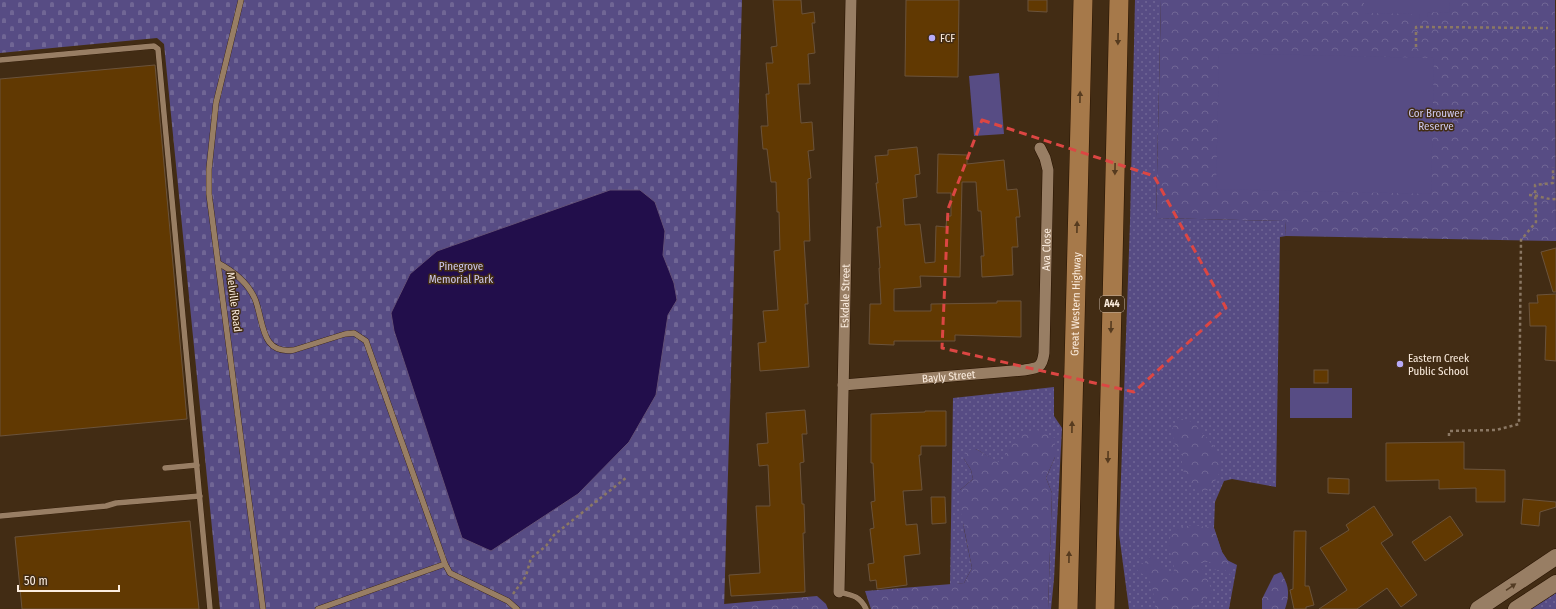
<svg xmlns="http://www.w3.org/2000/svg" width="1556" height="609" font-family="'Fira Sans Condensed',sans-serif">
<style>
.grass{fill:url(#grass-dots)}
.forest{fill:url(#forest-crowns)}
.cemetery{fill:url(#cemetery-stones)}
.pitch{fill:#574c84}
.water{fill:#220e4b;stroke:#635177}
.building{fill:#613902;stroke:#6b533b}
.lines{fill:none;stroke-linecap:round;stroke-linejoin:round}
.service-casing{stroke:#281300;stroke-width:6}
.minor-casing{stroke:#281300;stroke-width:12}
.secondary-casing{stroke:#281300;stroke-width:17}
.trunk-casing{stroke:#281300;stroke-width:20}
.path{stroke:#8b7864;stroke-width:2.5;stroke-dasharray:3 3;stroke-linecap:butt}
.service{stroke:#987e64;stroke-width:5.5}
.minor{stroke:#987e64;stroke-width:11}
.secondary{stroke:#987e64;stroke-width:16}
.trunk{stroke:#a6794a;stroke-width:19}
.oneway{fill:#563b1f}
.oneway2{fill:#533c24}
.marked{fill:none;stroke:#dc4643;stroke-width:3;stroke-dasharray:8 5;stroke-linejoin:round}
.poi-dot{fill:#b8abf7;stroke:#422c14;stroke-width:1.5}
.labels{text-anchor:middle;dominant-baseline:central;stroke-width:3;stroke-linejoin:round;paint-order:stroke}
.shield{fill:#422c14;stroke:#c4b3a2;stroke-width:1}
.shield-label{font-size:10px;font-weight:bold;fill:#fceddf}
.poi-label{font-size:11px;fill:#fceddf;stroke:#422c14;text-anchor:start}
.park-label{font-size:11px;fill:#cec9f0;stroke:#422c14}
.street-label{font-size:11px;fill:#fceddf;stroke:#422c14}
</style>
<defs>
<pattern id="grass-dots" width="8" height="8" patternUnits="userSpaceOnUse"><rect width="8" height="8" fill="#574c84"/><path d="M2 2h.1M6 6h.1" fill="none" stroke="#706695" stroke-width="1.8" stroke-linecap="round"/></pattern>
<pattern id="forest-crowns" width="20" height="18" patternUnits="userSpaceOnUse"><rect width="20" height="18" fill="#574c84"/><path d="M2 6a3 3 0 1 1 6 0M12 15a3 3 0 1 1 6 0" fill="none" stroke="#706695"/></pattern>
<pattern id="cemetery-stones" width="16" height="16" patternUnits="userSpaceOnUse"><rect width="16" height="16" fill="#574c84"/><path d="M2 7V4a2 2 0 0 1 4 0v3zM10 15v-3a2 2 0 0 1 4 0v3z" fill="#706695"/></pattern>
</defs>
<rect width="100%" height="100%" fill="#422c14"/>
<g class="grass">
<polygon points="1135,0 1161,0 1156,218 1285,221 1286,236 1280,237 1276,487 1232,479 1224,481 1215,502 1214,528 1222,552 1227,560 1237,565 1229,609 1129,609 1119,534 1130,222"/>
<polygon points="1054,387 1054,416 1062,428 1054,579 1051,609 1048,609 1052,493 1046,478 1055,457 1004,466 976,449 964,459 971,470 973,479 960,490 964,529 972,568 964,583 950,585 953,398"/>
<polygon points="1556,591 1556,609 1530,609"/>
</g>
<g class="forest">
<polygon points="1161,0 1555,0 1556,241 1286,236 1285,221 1156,218"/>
<polygon points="1178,418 1193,422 1220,454 1222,468 1214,483 1205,493 1188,483 1182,467 1182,455 1174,443 1172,429"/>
<polygon points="1037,430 1055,438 1055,457 1046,478 1052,493 1048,609 871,609 865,591 964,583 972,568 960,508 960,490 973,479 971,470 964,459 965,451 976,449 1004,465 1007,448 1023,432"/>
<path d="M1192,525L1214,528L1222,552L1233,568L1231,575L1225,570H1215L1210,562H1200C1204,575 1210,580 1212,594L1197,605L1196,609H1155C1155,601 1153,584 1147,577C1142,572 1139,575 1135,566L1140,563H1147L1150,556C1159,560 1164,570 1172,576C1178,567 1169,556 1169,545C1169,540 1171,534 1173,529Z"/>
<path d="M1281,572C1289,586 1290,594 1285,609H1262V599L1274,575Z"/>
<polygon points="817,596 826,604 828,609 724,609 724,604"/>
</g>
<polygon class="cemetery" points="0,0 742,0 724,609 220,609 164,44 157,38 0,53"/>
<g class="pitch">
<polygon points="1364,0 1444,0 1444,2 1450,2 1449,13 1428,12 1427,17 1424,17 1424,14 1420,14 1419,19 1412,19 1412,14 1364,13"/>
<polygon points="1219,53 1434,58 1431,194 1216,189"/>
<polygon points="999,73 1004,134 974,136 969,76"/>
<rect x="1290" y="388" width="62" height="30"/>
</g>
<polygon class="water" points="610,190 640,190 655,202 665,231 663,255 674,283 677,300 668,315 656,395 629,442 578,494 491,551 462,538 394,331 391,313 410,274 437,251"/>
<g class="building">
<polygon points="773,0 801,0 802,14 814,12 815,23 812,23 815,53 808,54 810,84 798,84 801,123 812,122 814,150 808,151 811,178 808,179 810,241 804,241 808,304 805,304 809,367 760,371 758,343 766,342 763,311 778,310 774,251 780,250 779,212 777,212 776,182 771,182 767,149 763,149 761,126 768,126 766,94 769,94 766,63 773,63 771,47 777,46"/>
<polygon points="906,0 959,0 958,77 905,76"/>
<polygon points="1028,0 1047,0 1047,12 1028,11"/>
<polygon points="155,65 187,419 0,436 0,79"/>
<polygon points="917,147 920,174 915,175 917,197 903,199 905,225 920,224 925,263 935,262 936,226 946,227 947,216 951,216 951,193 937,193 938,154 967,155 967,164 1004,160 1007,190 1017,189 1020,217 1016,217 1018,247 1012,247 1013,275 982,277 981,256 984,256 981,211 978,211 976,182 962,182 960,277 920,276 921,287 894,289 894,311 931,311 931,304 997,303 997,301 1021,301 1021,337 955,335 955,341 894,341 894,345 869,344 870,304 881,304 879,268 880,268 877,227 881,227 876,183 878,183 875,156 888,155 888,150"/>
<polygon points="1556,248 1556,292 1553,292 1541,252"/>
<polygon points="1556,294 1556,361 1545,360 1546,326 1530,326 1529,303 1538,303 1537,295"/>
<rect x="1314" y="370" width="14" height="13"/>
<polygon points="805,410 807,434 802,434 804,462 800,463 802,504 804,504 805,533 803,533 805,592 731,596 729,575 760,573 756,506 770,506 768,465 759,466 757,444 768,443 766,413"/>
<polygon points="925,411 946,411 946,446 921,446 921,455 919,455 922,490 903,491 906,525 917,524 920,554 904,556 907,585 877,589 876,580 870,581 868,564 874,563 870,529 874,528 871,502 875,501 873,463 871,463 871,414 925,412"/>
<polygon points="1464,442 1464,469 1505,470 1505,502 1476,502 1476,488 1439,489 1439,480 1386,481 1386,443"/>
<polygon points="1328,478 1349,479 1349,494 1328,493"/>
<polygon points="931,497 945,497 946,523 932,524"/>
<polygon points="1523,499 1556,502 1556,507 1540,512 1539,526 1521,524"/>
<polygon points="1374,506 1393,535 1381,543 1417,595 1401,607 1387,588 1357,609 1319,609 1347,590 1320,548 1349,530 1346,525"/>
<polygon points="1450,516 1463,535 1425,561 1412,542"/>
<polygon points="190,521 199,609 22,609 15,537"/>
<polygon points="1294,531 1306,531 1305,586 1309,586 1314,605 1306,607 1306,609 1294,609 1290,590 1293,589"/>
</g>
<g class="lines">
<defs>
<g id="service">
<polyline points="241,0 216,103 209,169 209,194 263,609"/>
<polyline points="0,60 154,46 158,49 210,609"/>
<path d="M218,263C233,271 248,283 255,299C264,321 260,355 294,350L345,334L354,333L366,341L445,564L450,573L508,601L517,609"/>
<polyline points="165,468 197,465"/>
<polyline points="0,516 106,506 116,503 200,496"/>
<path d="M839,592C852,595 860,596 866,609"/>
<polyline points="318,609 445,564"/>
</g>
<g id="minor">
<path id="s1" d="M843,385L1024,370C1038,368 1042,368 1044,353L1048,170L1045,158L1040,148"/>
<path id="s2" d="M839,592L851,0"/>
</g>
<g id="secondary">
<polyline points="1478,609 1556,557"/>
<polyline points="1516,609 1556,583"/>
</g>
<g id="trunk">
<path id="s3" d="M1068,609L1083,0"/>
<polyline points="1105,609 1119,0"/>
</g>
</defs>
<use href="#service" class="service-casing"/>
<use href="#minor" class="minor-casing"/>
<use href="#secondary" class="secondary-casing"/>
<use href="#trunk" class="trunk-casing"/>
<g class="path">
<polyline points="1416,47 1416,27 1548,28"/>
<path d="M1529,195C1539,195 1546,200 1556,199"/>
<polyline points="1449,436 1449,431 1496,430 1519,424 1521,240 1536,222 1535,185 1553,183 1553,167"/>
<polyline points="513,594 526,576 531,558 546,546 554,535 627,477"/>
</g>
<use href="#service" class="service"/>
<use href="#minor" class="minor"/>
<use href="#secondary" class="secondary"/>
<use href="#trunk" class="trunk"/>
</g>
<defs><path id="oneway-solid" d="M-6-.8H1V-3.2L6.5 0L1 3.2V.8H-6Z"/></defs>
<g class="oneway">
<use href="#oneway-solid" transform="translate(1118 39) rotate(91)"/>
<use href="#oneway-solid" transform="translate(1080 97) rotate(-89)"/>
<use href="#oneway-solid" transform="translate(1115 169) rotate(91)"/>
<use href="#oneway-solid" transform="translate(1077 227) rotate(-89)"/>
<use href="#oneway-solid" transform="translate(1111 327) rotate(91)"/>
<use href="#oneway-solid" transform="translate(1072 427) rotate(-89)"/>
<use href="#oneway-solid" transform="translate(1108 457) rotate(91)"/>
<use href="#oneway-solid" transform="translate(1069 557) rotate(-89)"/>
</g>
<use class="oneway2" href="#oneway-solid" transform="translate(1511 587) rotate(-34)"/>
<path class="marked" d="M982,120L1154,176L1226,308L1134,392L942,348L948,209Z"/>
<g class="poi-dot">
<circle cx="932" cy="38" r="4"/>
<circle cx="1400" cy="364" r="4"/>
</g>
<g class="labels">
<rect class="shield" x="1100" y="296" width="24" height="16" rx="3"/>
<g class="shield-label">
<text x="1112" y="304">A44</text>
</g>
<g class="poi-label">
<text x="940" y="38">FCF</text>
<text x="1408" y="358">Eastern Creek<tspan x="1408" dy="13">Public School</tspan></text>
</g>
<g class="park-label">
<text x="1436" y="113">Cor Brouwer<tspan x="1436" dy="13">Reserve</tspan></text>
<text x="461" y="266">Pinegrove<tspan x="461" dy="13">Memorial Park</tspan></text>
</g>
<g class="street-label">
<text stroke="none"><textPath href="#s1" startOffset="315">Ava Close</textPath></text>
<text stroke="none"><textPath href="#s2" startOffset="296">Eskdale Street</textPath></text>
<text transform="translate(234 302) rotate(83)">Melville Road</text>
<text stroke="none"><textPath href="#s3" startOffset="305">Great Western Highway</textPath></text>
<text stroke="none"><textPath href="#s1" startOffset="106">Bayly Street</textPath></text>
</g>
</g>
<path d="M18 585v6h101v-6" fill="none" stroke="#fceddf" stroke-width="2"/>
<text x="24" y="585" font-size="12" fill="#fceddf" stroke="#422c14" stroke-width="3" paint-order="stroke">50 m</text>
</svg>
